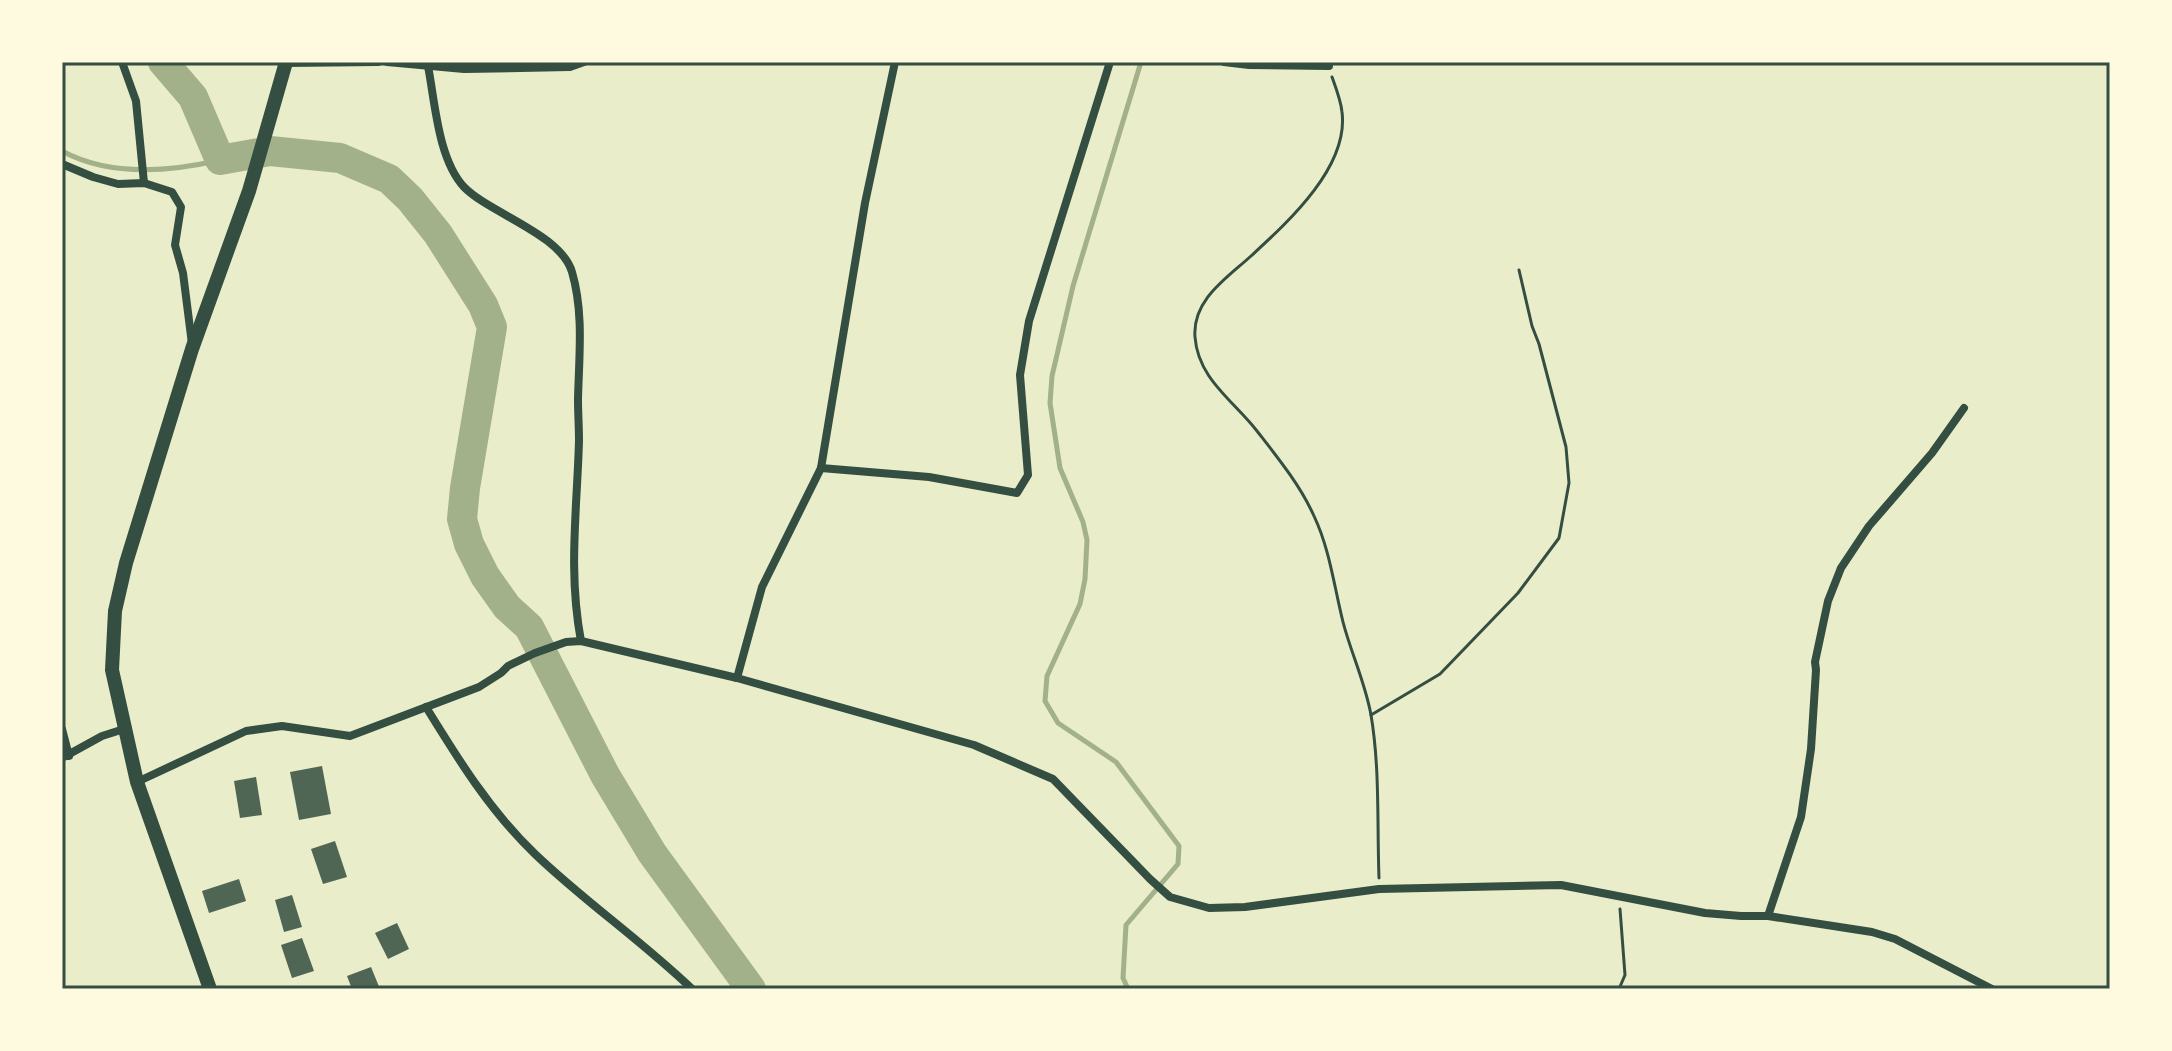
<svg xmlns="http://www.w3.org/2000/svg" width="2172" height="1051" font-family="'Work Sans',sans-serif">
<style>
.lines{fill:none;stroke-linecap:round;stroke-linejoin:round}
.stream{stroke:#a3b18a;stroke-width:5}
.river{stroke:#a3b18a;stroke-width:30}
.building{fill:#4f6655}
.path{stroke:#344e41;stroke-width:3}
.minor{stroke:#344e41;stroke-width:8}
.primary{stroke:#344e41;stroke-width:14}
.neatline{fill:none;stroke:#344e41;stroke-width:3}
</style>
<rect width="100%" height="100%" fill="#e9edc9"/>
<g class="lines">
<g class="stream">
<path d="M62,151C110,177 169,172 220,160"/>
<polyline points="1128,989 1123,978 1126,925 1178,864 1179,846 1116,762 1058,723 1045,701 1047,676 1080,604 1085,579 1087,540 1083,522 1060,468 1050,403 1052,376 1073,286 1141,62"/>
</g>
<polyline class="river" points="163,62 193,97 220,160 270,151 340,158 389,179 410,199 438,234 483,305 492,327 465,488 462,519 469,544 485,576 507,607 529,627 605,775 652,853 751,989"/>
</g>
<g class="building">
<polygon points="322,766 331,814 299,820 290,772"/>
<polygon points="256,777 262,815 240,818 234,781"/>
<polygon points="335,841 347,877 323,884 311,849"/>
<polygon points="239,879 246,901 209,913 202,891"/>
<polygon points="292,895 302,927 284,932 275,900"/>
<polygon points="397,923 409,949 388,959 375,933"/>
<polygon points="302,938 314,971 292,978 281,945"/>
<polygon points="371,967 380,989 352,989 347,976"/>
</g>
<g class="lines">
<g class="path">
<path d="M1332,77C1336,88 1341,101 1342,112C1349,167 1288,222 1251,256C1227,278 1192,300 1195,337C1198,379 1234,401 1257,431C1278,458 1300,485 1314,516C1330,550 1334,586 1343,622C1351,653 1365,682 1371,715C1380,768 1377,824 1379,878"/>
<polyline points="1371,715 1440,674 1518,593 1559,538 1569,483 1566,447 1539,344 1532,326 1519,270"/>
<polyline points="1619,989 1625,975 1620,909"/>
</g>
<g class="minor">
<polyline points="122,62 136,101 144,183"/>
<polyline points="387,62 464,69 570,67 584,62"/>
<polyline points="1224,62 1249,65 1329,66"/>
<polyline points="285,63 378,62"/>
<path d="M428,66C435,102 438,159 464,187C489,213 561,234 572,272C584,313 579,356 578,399C578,413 579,427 579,441C577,510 568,572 581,641"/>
<polyline points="62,164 93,177 118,184 144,183 172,192 181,207 175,245 183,273 192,344"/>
<polyline points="821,468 929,477 1017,493 1028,475 1020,375 1029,321 1110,62"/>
<polyline points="737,678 762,587 821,468 865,203 895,62"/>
<path d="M426,707C458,759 490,811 535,854C584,901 642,941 692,989"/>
<polyline points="62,729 69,756"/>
<polyline points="62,758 102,736 124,729"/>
<polyline points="137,782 246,731 282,726 350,736 479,687 501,673 508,666 535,653 566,642 581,641 737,678 974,745 1053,779 1150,879 1170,897 1209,908 1245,907 1379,889 1561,885 1705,913 1741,916 1768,916 1872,932 1895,939 1992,989"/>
<polyline points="1768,916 1801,817 1811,749 1816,670 1815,662 1828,601 1841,568 1869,526 1932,453 1964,408"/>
</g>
<polyline class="primary" points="210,989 137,782 112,670 115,611 126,563 192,349 249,191 286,62"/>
</g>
<rect width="2172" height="1051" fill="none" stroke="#fefae0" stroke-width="128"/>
<rect x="64" y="64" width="2044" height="923" class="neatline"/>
</svg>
